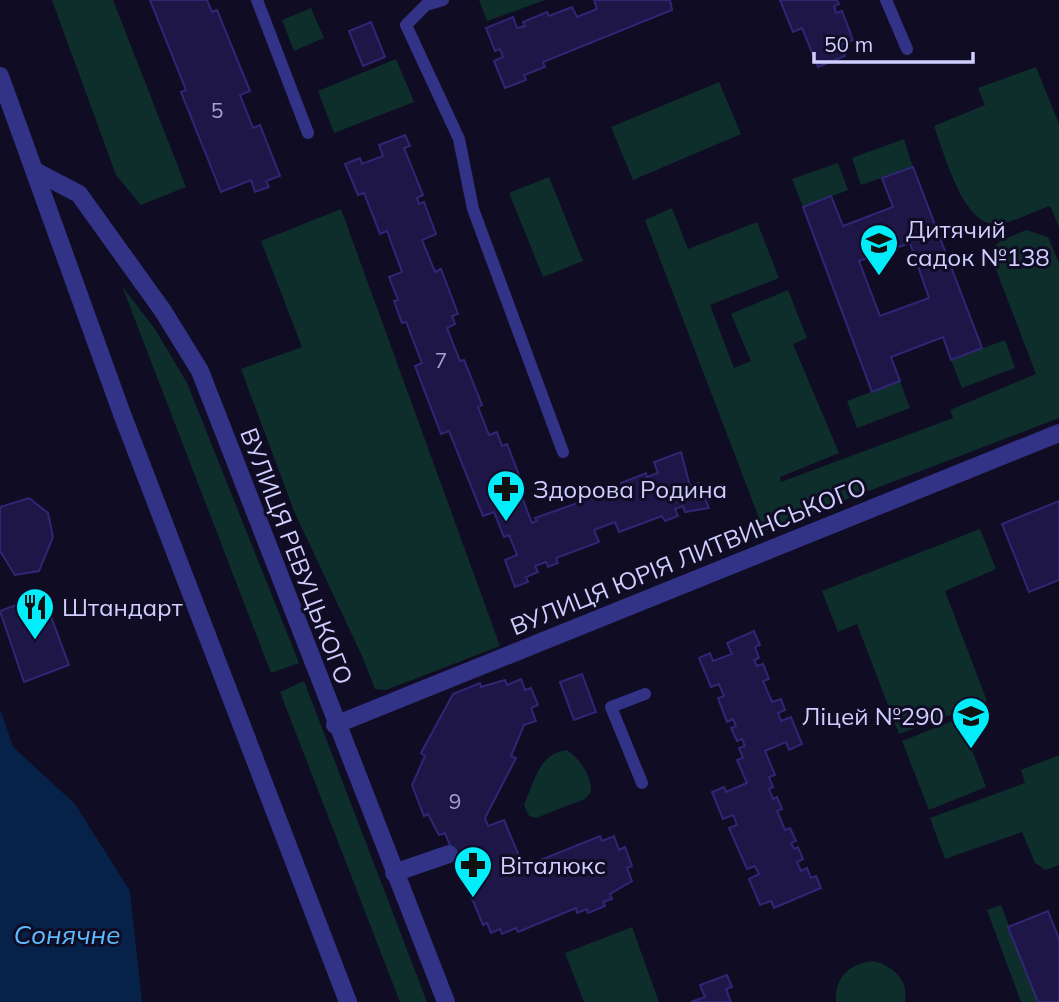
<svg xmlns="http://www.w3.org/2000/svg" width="1059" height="1002" font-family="Mulish,sans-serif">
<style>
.green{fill:#0e2e2b}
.water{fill:#072248}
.building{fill:#1d1646;stroke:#312675;stroke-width:2;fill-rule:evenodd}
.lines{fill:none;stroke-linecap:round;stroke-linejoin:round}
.service{stroke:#323387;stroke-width:12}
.minor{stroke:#323387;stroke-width:18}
.tertiary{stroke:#323387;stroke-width:18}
.labels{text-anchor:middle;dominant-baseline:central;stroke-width:6;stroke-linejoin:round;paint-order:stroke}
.number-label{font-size:21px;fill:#a4a0d1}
.poi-label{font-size:24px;fill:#d1ceff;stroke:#0f0c24;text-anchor:start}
.street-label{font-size:24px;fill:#d1ceff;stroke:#0f0c24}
.water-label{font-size:26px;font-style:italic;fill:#5cbcff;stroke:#0f0c24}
</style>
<rect width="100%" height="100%" fill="#0f0c24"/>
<g class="green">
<polygon points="52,0 113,0 186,187 141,205 116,175"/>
<polygon points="479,0 545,0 487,21"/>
<polygon points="311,8 324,38 294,51 282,20"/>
<polygon points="396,59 414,102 334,133 318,91"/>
<path d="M1036,67L1059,124V227L1050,206C1034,211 1015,222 998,224C963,228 944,152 934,126L985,105L978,88Z"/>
<polygon points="719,82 741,134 633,180 611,127"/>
<polygon points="904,139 913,167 861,185 852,158"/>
<polygon points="838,163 848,190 803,207 792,179"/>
<polygon points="549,177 583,261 543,277 509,193"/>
<polygon points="672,208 688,249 757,222 779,278 710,305 734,368 751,361 731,314 788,290 807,338 793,344 839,453 780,477 781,482 953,418 950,410 1036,374 992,259 992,249 1000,241 1026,230 1048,237 1059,263 1059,418 764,531 645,220"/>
<polygon points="341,209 500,646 386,690 375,689 362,656 294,511 241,369 302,347 261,241"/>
<polygon points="122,286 155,329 187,383 299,663 271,673"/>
<polygon points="1005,340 1015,368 962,388 951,360"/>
<polygon points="900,381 910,408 857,428 847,401"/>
<polygon points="980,529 996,569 945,591 987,701 899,734 857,624 838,632 822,591"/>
<polygon points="304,681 427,1002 400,1002 280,692"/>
<polygon points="960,718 986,787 929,810 902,741"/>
<path d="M567,750C580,759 592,776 591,792L585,799L536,818L529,816L524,805C534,782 539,753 567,750Z"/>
<polygon points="1059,755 1059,865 1046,870 1035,863 1022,832 945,859 930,818 1025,783 1021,770"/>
<polygon points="1001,905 1038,1002 1021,1002 987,910"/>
<polygon points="632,927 659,1002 584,1002 565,953"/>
<path d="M874,961C893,967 909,979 905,1002H836C834,977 850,963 874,961Z"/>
</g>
<polygon class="water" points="0,709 13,747 75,804 130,891 142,1002 0,1002"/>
<g class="building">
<polygon points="150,0 207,0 212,12 217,10 250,91 240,95 253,128 260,125 280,176 266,181 269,187 255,192 251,180 221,192 181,92 186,90"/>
<polygon points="594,0 670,0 672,10 543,62 545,67 524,75 526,80 505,88 494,61 503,57 500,49 495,51 486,28 513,17 517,28 525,26 523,22 547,12 549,16 572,7 577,17 597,9"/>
<polygon points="780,0 837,0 839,4 834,6 836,13 842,11 853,40 841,45 845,56 818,67 802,28 793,32"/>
<polygon points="371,22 385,57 363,66 349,31"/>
<polygon points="405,135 410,146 404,148 423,195 417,198 419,204 424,202 436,234 422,240 435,272 441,269 458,314 452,316 455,324 447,328 460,361 464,360 482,405 478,407 489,435 497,432 502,446 507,444 523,485 518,487 532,523 537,521 535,518 623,487 621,483 646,473 647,477 658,473 654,462 681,452 690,486 699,483 709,508 685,512 683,506 675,509 678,516 665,521 662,516 619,532 615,522 594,530 599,542 556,558 558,563 548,567 546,562 535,566 538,572 526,577 528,582 515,587 505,560 517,555 509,535 504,537 494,512 483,516 449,431 441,434 415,366 422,363 406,322 402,323 394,301 398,300 389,277 402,272 387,231 380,234 364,193 358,195 345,164 360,158 362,164 383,156 379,145"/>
<path d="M913,167L982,348L951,360L943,337L891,357L900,381L872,392L803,207L831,196L843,226L893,207L882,178ZM910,243L929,298L880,316L859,261Z"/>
<polygon points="29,498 48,513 53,537 39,571 15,575 0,551 0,507"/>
<polygon points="1059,501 1059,580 1029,592 1002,524"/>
<polygon points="43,595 69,665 24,682 0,611"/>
<polygon points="754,631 760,645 755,647 759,658 754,660 757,666 763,664 769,679 763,681 772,702 781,699 785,710 778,713 781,721 791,717 802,744 789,750 786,742 765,751 775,775 769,777 773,787 769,789 773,799 777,797 782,809 777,811 785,830 790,828 796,841 791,843 794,849 798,847 803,859 797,862 801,871 807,868 811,878 816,876 821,888 774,908 771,901 760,905 749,879 759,874 755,866 747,869 729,828 737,825 733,815 723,819 712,792 724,787 726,792 747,783 737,760 743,758 739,748 745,746 742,739 737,741 731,728 736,726 733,719 727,722 718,698 724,696 719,684 711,687 699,658 710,653 713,661 732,654 727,643"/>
<polygon points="582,674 596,712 574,720 560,682"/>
<polygon points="521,679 525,690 531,688 538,705 531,708 536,721 524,725 511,756 516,758 485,818 488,826 504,820 526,873 541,868 538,861 600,836 602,841 614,836 619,850 625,847 632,866 627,868 632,881 610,894 612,899 603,902 605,906 588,913 587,909 577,913 576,908 518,932 516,928 502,934 500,929 491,933 487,923 483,925 445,833 439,835 428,814 424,816 412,785 425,756 421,753 453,694 480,683 481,687 505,680 507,685"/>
<polygon points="1048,911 1059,939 1059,1002 1038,1002 1008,927"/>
<polygon points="727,975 732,987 726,989 731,1002 691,1002 705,997 700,985"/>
</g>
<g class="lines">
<g class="service">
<polyline points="257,0 308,133"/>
<polyline points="443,0 426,5 406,25 459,139 473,209 563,452"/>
<polyline points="886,0 907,49"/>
<polyline points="642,783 611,707 645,694"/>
</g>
<g class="minor">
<polyline points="37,172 79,194 163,311 200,371 446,1002"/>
<polyline points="335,725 1059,433"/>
<polyline points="394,873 449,854"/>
</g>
<polyline class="tertiary" points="0,76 122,414 348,1002"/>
</g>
<defs>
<symbol id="school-pin" viewBox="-11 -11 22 30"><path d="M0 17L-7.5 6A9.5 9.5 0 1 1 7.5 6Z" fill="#00edf9" stroke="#0f0c24"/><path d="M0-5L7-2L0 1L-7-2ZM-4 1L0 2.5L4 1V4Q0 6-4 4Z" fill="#111"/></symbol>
<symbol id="pharmacy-pin" viewBox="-11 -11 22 30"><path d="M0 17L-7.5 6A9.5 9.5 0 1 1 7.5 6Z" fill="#00edf9" stroke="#0f0c24"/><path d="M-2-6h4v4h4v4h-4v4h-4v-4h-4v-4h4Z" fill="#111"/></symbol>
<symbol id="restaurant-pin" viewBox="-11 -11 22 30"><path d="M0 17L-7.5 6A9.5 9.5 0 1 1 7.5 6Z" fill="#00edf9" stroke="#0f0c24"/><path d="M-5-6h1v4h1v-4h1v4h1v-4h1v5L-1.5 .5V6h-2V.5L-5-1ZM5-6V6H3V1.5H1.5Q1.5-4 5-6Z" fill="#111"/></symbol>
</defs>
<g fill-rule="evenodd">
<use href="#school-pin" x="857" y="221" width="44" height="60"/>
<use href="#pharmacy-pin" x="484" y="467" width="44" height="60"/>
<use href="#restaurant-pin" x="13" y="585" width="44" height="60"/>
<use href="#school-pin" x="949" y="694" width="44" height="60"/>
<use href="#pharmacy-pin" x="451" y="843" width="44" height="60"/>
</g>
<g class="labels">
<g class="number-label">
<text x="217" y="110">5</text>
<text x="441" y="360">7</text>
<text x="455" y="801">9</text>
</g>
<g class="poi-label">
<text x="906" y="229">Дитячий<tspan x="906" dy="28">садок №138</tspan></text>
<text x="533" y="489">Здорова Родина</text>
<text x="62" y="607">Штандарт</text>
<text x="944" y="716" text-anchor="end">Ліцей №290</text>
<text x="500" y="865">Віталюкс</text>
</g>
<g class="street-label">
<text transform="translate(297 556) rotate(69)">ВУЛИЦЯ РЕВУЦЬКОГО</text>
<text transform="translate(688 556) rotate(-22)">ВУЛИЦЯ ЮРІЯ ЛИТВИНСЬКОГО</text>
</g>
<g class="water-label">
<text x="67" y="934">Сонячне</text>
</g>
</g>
<path d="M814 52v10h159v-10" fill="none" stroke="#d1ceff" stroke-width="3.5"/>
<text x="824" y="52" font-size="21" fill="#d1ceff" stroke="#0f0c24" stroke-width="5" paint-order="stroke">50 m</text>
</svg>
